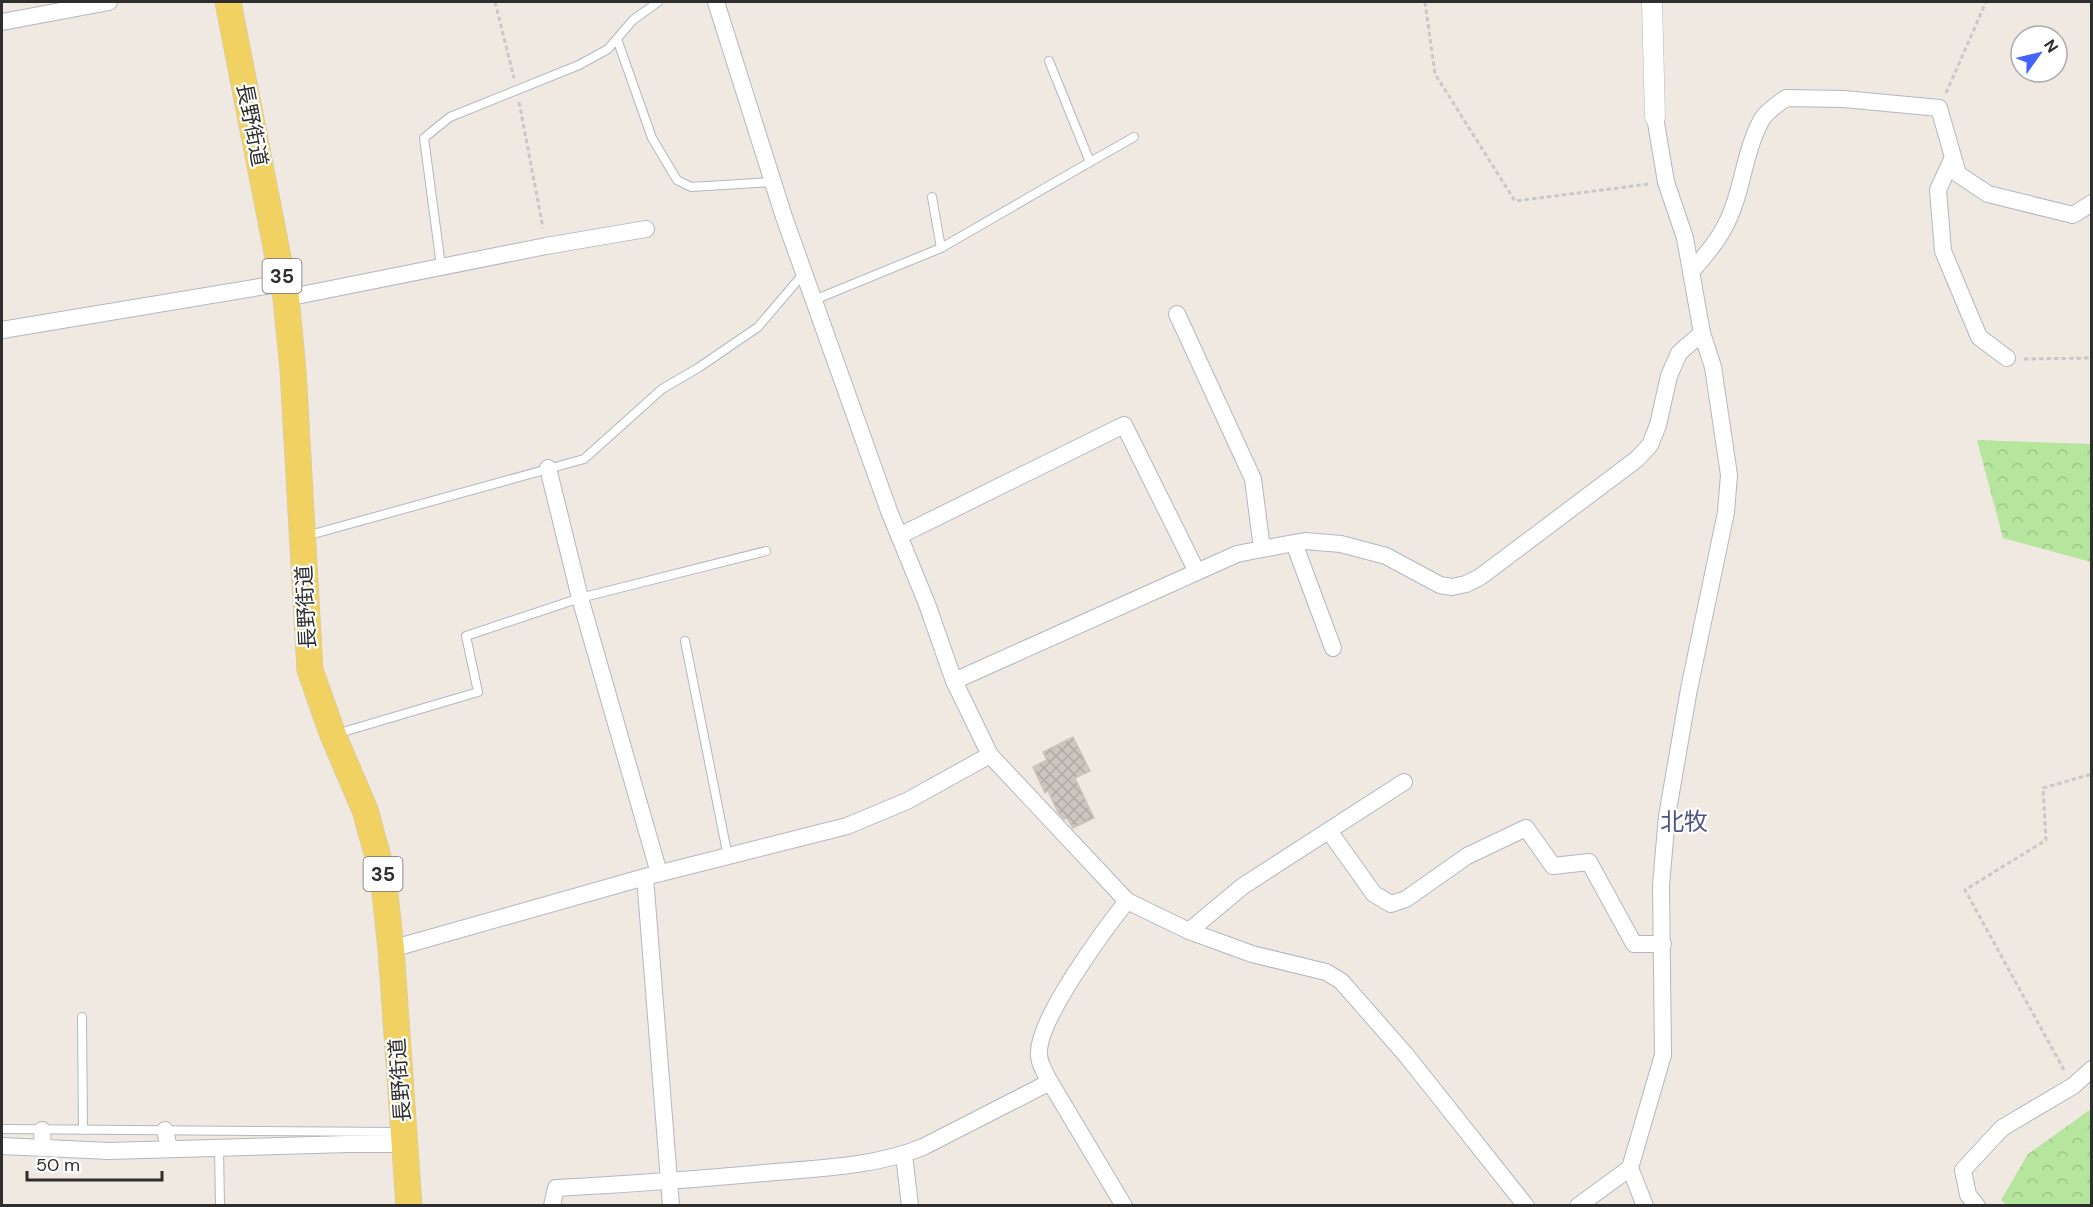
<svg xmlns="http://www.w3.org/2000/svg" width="2093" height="1207" font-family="'DM Sans','Noto Sans JP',sans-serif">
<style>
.forest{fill:url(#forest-crowns)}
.building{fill:url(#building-cross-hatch);stroke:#cbc5ba;stroke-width:1.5}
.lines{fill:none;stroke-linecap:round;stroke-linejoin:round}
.service-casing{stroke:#b4b7c1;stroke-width:10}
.minor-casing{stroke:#b4b7c1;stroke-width:18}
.tertiary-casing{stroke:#b4b7c1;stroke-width:21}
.primary-casing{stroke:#c9c9c9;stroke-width:27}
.path{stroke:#c9c9c9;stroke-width:3;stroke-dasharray:4.5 3;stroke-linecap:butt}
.service{stroke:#fff;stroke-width:8}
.minor{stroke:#fff;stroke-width:16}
.tertiary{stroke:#fff;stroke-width:20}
.primary{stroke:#f2d163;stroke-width:26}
.labels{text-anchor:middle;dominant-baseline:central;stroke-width:4.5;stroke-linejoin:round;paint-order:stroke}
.shield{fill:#fff;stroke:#6d6d6d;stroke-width:1.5}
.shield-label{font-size:20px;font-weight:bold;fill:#2e2e2e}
.street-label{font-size:21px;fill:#2e2e2e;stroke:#fff}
.quarter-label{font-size:24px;fill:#4d5680;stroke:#fff}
</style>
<defs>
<pattern id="forest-crowns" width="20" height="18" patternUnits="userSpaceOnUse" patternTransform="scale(1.5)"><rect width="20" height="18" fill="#b6e59e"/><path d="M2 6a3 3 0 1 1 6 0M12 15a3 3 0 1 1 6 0" fill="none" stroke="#9dc588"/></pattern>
<pattern id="building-cross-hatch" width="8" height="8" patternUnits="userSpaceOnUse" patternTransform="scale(1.5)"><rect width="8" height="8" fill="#cbc7bf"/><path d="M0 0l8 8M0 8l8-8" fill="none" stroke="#afaba4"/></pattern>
</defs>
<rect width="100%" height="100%" fill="#efe9e1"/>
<g class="forest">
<polygon points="1977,440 2091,444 2091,562 2003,538"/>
<polygon points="2091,1109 2091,1205 2007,1205 2001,1200 2028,1154"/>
</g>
<polygon class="building" points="1073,737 1090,771 1075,778 1094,818 1073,828 1067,818 1064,819 1058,812 1048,791 1045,793 1033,767 1047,760 1043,752"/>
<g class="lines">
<defs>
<g id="service">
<polyline points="617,39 652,138 677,180 691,187 773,182"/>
<polyline points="1049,61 1090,162 1134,137"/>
<polyline points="932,197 941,248 1090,162"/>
<polyline points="441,266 424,138 450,117 579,65 608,49 633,20 658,2"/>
<polyline points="814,300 941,248"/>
<polyline points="306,536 584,459 662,389 698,368 758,327 804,273"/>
<polyline points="685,641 728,857"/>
<polyline points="336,734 478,692 466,636 580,598 766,551"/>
<polyline points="82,1017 83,1130"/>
<polyline points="2,1129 400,1132"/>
<polyline points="219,1148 220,1206"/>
</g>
<g id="minor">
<polyline points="716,2 784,217 889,511 927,604 954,681 990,755 1127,901 1189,931 1252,954 1326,972 1341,981 1406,1055 1526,1206"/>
<polyline points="2,22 109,2"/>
<polyline points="1953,157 1938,190 1943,251 1979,337 2007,358"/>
<path d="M1691,272C1703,258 1716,244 1724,228C1743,194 1743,153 1762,119C1767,111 1778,104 1786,98L1844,99L1939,108L1958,174L1988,194L2073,215L2092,203"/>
<polyline points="286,298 546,246 646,229"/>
<polyline points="1177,314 1253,479 1262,549"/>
<polyline points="2,330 283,283"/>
<polyline points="548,468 580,598 659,873"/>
<polyline points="899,536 1124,425 1197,572"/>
<polyline points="1294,543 1333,648"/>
<polyline points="954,681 1237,554 1262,549 1305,541 1341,544 1386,556 1440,585 1452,587 1466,584 1480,577 1637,459 1650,445 1658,425 1669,376 1679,353 1702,333"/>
<polyline points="1329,831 1374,894 1391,904 1406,899 1467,856 1526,828 1553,866 1589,862 1634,944 1663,944"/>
<polyline points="645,877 671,1206"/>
<polyline points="1189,931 1243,886 1404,782"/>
<polyline points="391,949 645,877 847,826 907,801 990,755"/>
<polyline points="42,1130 43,1148"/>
<polyline points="165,1130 169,1148"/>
<polyline points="2,1146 109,1151 348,1144 404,1144"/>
<polyline points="904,1155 910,1206"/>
<path d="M552,1206L556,1188C629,1184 702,1179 775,1172C824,1168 876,1166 923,1147L1050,1082"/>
<path d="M1124,1206L1050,1082C1045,1073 1038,1062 1039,1052C1039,1018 1104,930 1127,901"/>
<polyline points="1578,1206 1630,1168"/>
<polyline points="1645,1206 1630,1168 1663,1055 1661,885 1667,816 1689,689 1726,512 1729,475 1713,367 1702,333 1685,238 1666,182 1655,117"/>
<polyline points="1977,1206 1968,1195 1963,1170 2002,1128 2073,1086 2092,1069"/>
</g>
<polyline id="tertiary" points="1652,2 1655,117"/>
<polyline id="primary" points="228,2 286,298 293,370 310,670 333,735 365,810 383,875 391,949 409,1206"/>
</defs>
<use href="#service" class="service-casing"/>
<use href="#minor" class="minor-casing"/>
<use href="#tertiary" class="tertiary-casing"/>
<use href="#primary" class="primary-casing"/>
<g class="path">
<polyline points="495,2 514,78"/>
<polyline points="1425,2 1435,74 1515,201 1649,184"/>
<polyline points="1946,93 1986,2"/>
<polyline points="519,102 543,228"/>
<polyline points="2024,359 2092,358"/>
<polyline points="2064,1070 1965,890 2046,840 2043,788 2092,774"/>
</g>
<use href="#service" class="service"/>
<use href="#minor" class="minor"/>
<use href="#tertiary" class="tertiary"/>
<use href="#primary" class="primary"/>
</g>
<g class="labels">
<g class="shield">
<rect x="262.5" y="259" width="39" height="34" rx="4.5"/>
<rect x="363.5" y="857" width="39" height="34" rx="4.5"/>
</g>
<g class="shield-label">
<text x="282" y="276">35</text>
<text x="383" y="874">35</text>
</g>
<g class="street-label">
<text transform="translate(252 125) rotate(79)">長野街道</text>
<text transform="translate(306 607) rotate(-93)">長野街道</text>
<text transform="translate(400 1080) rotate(-94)">長野街道</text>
</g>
<g class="quarter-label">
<text x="1684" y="821">北牧</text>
</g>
</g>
<rect width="2093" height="1207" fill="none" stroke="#2e2e2e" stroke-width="6"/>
<g transform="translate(2039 54) rotate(56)"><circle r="28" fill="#ffffff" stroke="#ababab" stroke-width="1.5"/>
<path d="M0-4.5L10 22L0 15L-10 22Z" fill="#4264fb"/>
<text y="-9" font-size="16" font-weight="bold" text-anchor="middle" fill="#2e2e2e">N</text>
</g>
<path d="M27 1171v9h135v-9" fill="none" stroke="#2e2e2e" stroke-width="3"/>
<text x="36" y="1171" font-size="18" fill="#2e2e2e" stroke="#ffffff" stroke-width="4.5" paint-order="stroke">50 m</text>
</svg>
